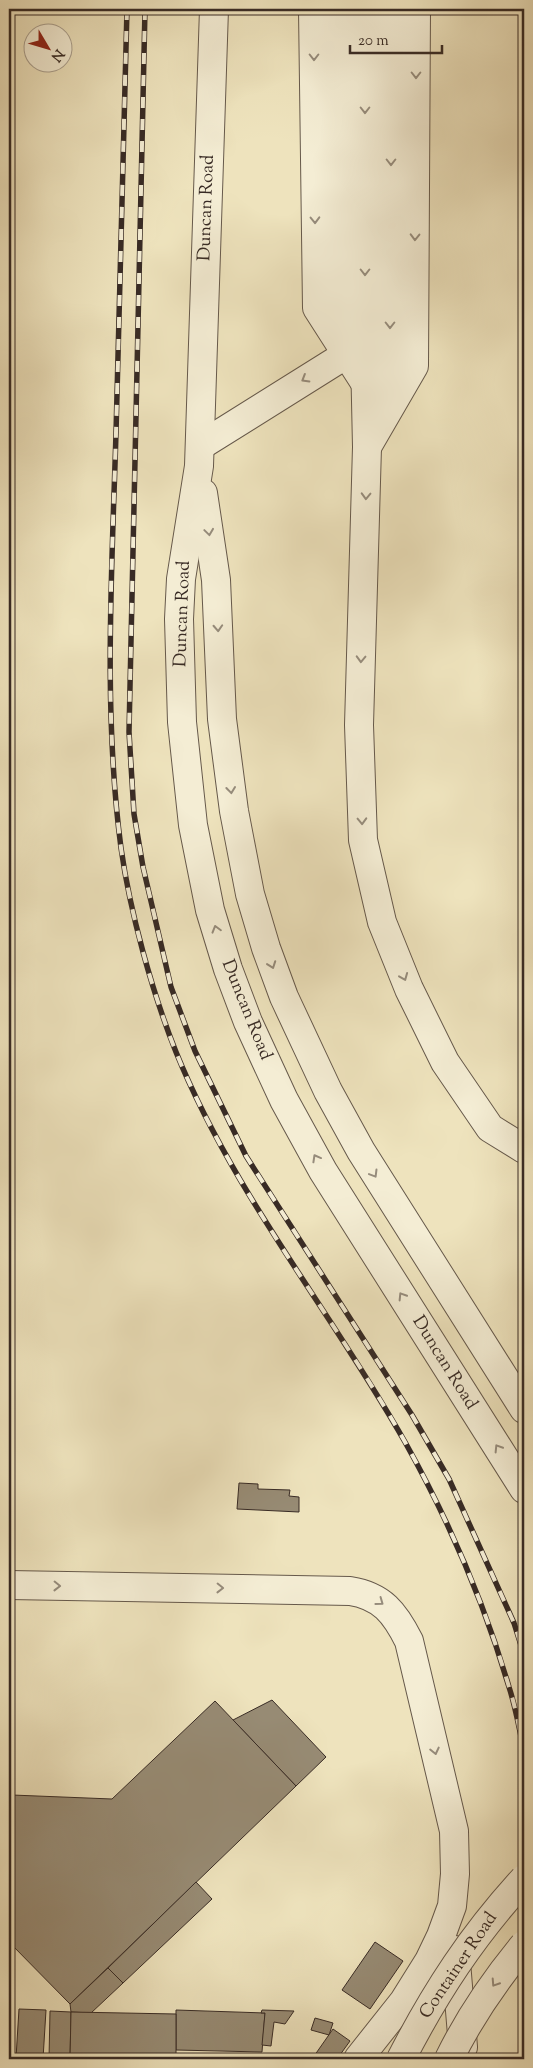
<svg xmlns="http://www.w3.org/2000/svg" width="533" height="2068" font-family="'Sorts Mill Goudy',serif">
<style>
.building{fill:#978b74;stroke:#382b25}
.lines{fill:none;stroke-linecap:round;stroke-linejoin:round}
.minor-casing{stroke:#66594b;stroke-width:30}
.minor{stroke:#f4edd4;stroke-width:28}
.rail-casing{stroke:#382b25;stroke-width:5.5}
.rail{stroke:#f4edd4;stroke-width:4;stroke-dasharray:11;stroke-linecap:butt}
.minor-bridge-casing{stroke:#66594b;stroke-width:30;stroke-linecap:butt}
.minor-bridge{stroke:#f4edd4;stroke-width:28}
.oneway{stroke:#968c7c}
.labels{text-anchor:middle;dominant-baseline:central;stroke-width:4.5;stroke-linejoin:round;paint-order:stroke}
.street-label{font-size:18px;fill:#382b25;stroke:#f4edd4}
</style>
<rect width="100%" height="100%" fill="#eee3bd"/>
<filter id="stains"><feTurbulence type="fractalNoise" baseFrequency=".004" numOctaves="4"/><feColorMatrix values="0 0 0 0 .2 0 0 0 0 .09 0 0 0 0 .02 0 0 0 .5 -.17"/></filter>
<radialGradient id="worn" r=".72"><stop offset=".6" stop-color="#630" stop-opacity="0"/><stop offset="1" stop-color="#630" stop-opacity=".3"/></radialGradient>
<g class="building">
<polygon points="239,1483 258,1484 258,1489 290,1490 289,1496 299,1497 299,1512 237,1509"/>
<polygon points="272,1700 326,1757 296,1786 233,1720"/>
<polygon points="215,1701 296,1786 70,2004 10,1943 12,1795 112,1799"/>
<polygon points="196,1882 212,1899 123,1983 108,1968"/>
<polygon points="375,1942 403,1961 370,2009 342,1990"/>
<polygon points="108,1968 123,1983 91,2013 71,2012 70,2004"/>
<polygon points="19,2009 46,2010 43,2059 16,2058"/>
<polygon points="176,2010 265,2013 262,2052 176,2050"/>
<polygon points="262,2010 294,2011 285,2024 274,2022 271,2046 262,2045 265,2013 261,2013"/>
<polygon points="50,2011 71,2012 70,2059 49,2059"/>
<polygon points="71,2012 176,2014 176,2059 70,2059"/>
<polygon points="315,2018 333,2023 329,2035 311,2030"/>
<polygon points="333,2029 350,2041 337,2059 312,2059"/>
</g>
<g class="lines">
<defs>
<g id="minor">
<polyline points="214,9 199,466 181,579 179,619 182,722 193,825 210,910 228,969 248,1022 284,1100 323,1171 524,1489"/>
<polyline points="313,9 317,308 365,383"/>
<polyline points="339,9 340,343"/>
<polyline points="365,9 364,310 367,447 359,725 363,840 382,922 409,989 445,1062 490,1128 524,1149"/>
<polyline points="390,9 390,405"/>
<polyline points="200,446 347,354"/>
<polyline points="367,447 414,366 416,9"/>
<polyline points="203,493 216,580 222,719 234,811 250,894 266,948 284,997 328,1091 361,1151 524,1409"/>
<path d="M9,1585L350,1591C382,1596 395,1613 409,1641L454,1831L455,1874L452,1906L441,1936L429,1961L404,2001L358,2059"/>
<polyline points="455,1950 463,2047"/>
</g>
</defs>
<use href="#minor" class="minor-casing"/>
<use href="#minor" class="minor"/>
<defs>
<g id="rail">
<path d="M127,9C123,150 120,292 116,433C112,569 103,712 121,848C130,912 152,992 176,1052C233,1193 331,1311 405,1442C448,1519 484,1602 509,1687C516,1708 519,1729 524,1750"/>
<polyline points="145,9 129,732 134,814 143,867 171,987 195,1051 246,1156 412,1415 449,1479 514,1623 524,1655"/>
</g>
</defs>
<use href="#rail" class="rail-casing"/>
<use href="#rail" class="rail"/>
<defs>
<g id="minor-bridge">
<path d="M401,2059C436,1991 472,1936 524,1879"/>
<path d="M449,2059C469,2018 495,1980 524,1945"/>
</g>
</defs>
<use href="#minor-bridge" class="minor-bridge-casing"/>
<use href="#minor-bridge" class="minor-bridge"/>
</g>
<defs><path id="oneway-chevron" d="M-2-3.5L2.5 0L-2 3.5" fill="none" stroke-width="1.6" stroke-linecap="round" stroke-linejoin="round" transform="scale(1.25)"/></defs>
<g class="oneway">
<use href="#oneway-chevron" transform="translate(314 57) rotate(90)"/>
<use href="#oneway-chevron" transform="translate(416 75) rotate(90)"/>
<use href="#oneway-chevron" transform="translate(365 110) rotate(90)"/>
<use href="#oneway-chevron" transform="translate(391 162) rotate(90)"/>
<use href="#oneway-chevron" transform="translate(315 220) rotate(89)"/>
<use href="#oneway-chevron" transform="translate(415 237) rotate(91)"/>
<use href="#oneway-chevron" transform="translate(365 272) rotate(90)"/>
<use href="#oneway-chevron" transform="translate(390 325) rotate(90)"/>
<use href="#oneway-chevron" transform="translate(305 379) rotate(149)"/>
<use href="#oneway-chevron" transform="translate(366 496) rotate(92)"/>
<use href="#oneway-chevron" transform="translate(209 532) rotate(82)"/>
<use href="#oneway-chevron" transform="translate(218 628) rotate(87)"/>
<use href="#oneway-chevron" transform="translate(361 659) rotate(92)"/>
<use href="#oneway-chevron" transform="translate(231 790) rotate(83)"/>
<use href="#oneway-chevron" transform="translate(362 821) rotate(88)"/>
<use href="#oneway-chevron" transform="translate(216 929) rotate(-106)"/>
<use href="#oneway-chevron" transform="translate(272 965) rotate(70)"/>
<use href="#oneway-chevron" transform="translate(404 977) rotate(68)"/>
<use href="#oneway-chevron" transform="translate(316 1158) rotate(-119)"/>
<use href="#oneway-chevron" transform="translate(374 1174) rotate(59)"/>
<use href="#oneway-chevron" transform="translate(402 1296) rotate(-122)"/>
<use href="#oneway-chevron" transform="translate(498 1448) rotate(-122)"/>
<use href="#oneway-chevron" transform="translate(57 1586) rotate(1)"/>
<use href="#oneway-chevron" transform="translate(220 1588) rotate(1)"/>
<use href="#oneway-chevron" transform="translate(380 1602) rotate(36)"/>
<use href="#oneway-chevron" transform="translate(435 1751) rotate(77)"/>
<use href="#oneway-chevron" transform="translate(495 1983) rotate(123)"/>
</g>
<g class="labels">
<g class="street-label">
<text transform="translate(207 208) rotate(-88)">Duncan Road</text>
<text transform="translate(183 614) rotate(-88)">Duncan Road</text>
<text transform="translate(246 1010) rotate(68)">Duncan Road</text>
<text transform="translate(444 1363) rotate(58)">Duncan Road</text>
<text transform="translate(459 1966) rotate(-56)">Container Road</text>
</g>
</g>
<rect width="533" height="2068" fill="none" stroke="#eee3bd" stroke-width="30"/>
<rect x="10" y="10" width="513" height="2048" fill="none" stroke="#382b25" stroke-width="2.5"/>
<rect x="15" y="15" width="503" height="2038" fill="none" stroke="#382b25"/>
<g transform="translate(48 48) rotate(128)"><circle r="24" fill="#f4edd4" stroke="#a99f8e"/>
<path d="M0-4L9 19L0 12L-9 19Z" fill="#8f2418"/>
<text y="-8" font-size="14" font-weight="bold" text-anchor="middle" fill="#382b25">N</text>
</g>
<path d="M350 45v8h92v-8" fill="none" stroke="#382b25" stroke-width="2.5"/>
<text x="358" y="45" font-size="15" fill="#382b25" stroke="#f4edd4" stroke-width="4" paint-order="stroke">20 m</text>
<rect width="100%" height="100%" filter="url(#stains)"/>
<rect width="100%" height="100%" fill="url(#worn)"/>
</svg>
